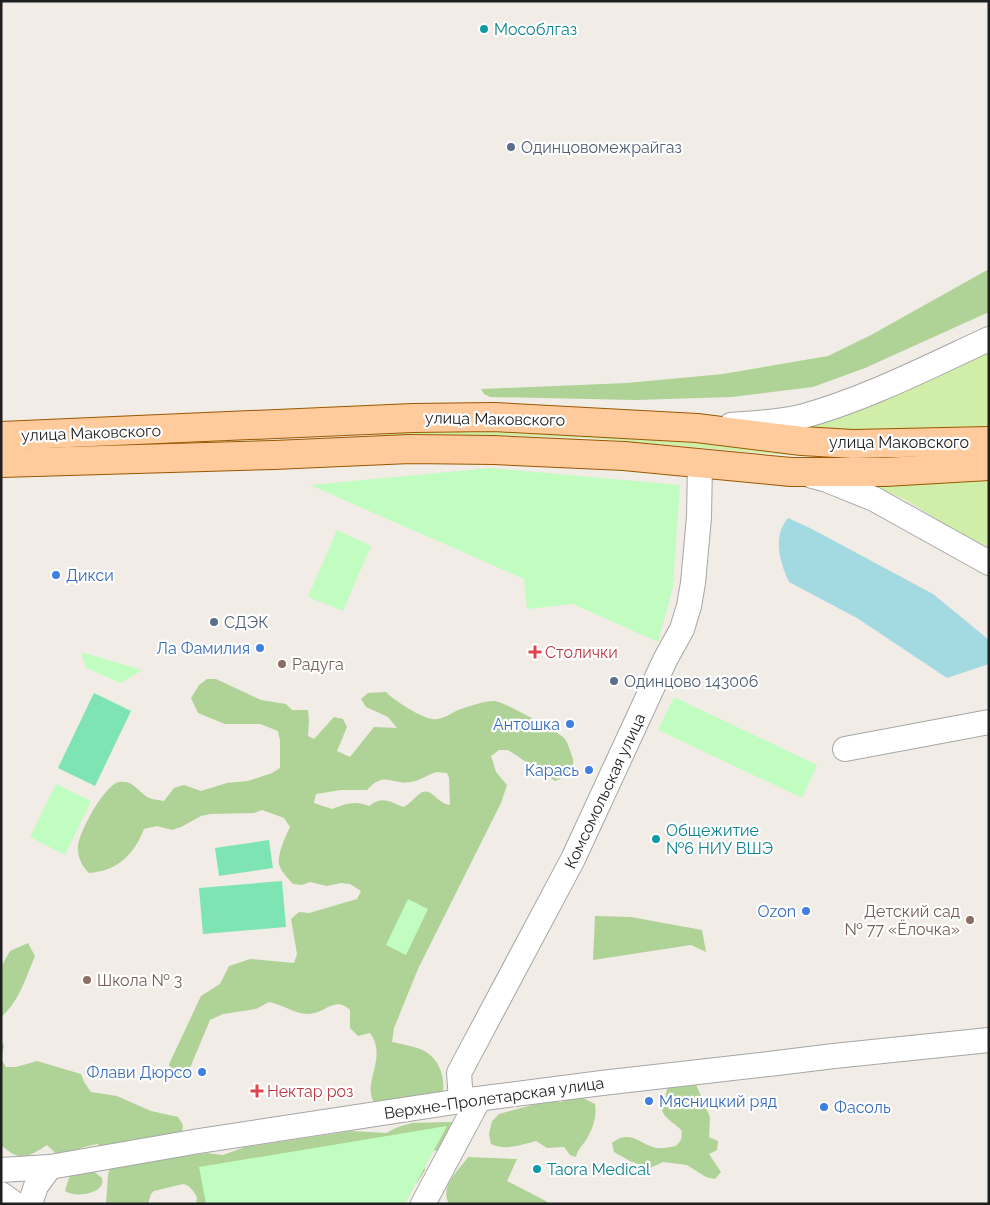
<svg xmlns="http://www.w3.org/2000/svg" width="990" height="1205" font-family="Raleway,sans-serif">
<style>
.grass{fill:#d1eea8}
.forest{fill:#afd297;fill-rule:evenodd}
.park{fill:#c1fdc0}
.pitch{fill:#7ee4b3}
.water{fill:#a3d9e1}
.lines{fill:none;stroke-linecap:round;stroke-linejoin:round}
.minor-casing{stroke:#a6a6a6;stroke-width:26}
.major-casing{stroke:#9b5800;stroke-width:30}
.minor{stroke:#fff;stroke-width:24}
.major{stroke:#ffca9c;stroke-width:28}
.culture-dot{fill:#0f9aa8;stroke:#fff;stroke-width:2}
.service-dot{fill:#5c6f8a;stroke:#fff;stroke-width:2}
.shop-dot{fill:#3f7fe0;stroke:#fff;stroke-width:2}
.health-dot{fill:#e0444e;stroke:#fff;stroke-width:2}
.education-dot{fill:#8d6e63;stroke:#fff;stroke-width:2}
.labels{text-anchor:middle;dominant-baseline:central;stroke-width:4.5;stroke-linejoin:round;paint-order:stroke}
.culture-label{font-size:16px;fill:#0d838f;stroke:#fff;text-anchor:start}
.service-label{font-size:16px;fill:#4e5e75;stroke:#fff;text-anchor:start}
.street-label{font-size:16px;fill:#1f1f1f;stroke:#fff}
.shop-label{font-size:16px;fill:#366cbe;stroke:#fff;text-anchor:end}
.health-label{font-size:16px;fill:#be3a42;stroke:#fff;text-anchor:start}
.education-label{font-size:16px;fill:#785e54;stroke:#fff;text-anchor:start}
</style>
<rect width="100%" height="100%" fill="#f1ece5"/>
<g class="grass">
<polygon points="989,349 989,435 838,433 786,425"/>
<polygon points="489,426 982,455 897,462 774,454 587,438 488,435 350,435 1,452 1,445"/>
<polygon points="989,481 989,548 956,531 906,500 872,485"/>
</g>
<g class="forest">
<polygon points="989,269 989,312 865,368 813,387 732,397 635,400 490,397 484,394 481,389 627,383 723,374 828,356 871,335"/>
<path d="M207,679H216L261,700L286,704L292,710H308L309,720L308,736L314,739L334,717L343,719L347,727L337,751L350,757L374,727L397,728L388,717L366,707L361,699L368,693L386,692C395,701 420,717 432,719C442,721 452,712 461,709C471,706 483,701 494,701C501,700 559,732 564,738C568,742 570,751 572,756C577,769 566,777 555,781L508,750H499L491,756L496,772L507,785L501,803L418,969L394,1028L392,1042C401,1044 419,1047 426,1052C441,1061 446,1081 442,1097L379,1108C356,1088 390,1060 370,1033L358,1036L350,1028V1010C334,995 326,1014 307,1014C296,1014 281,1004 269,1002L256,1009L223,1014L210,1020L187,1075L181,1078L171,1074L169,1064L171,1060L201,996L220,984L229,966L250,959L294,963L297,954L291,919L299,912L309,913L357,899L361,891L350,884L341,883L327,886L310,882L302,885L293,884C288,878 281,872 279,864C277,855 286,835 290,827L284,818L262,810L254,813L210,814L201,816L181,827L172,830L157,826L144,829C134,855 117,871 89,873C82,867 77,856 78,846C79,832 105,784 119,782C135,779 139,795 152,799C155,800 160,800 164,801L174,788L184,785L201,791L227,783L248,781L272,773L280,768V740L278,731L260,724H225L198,713L191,698L199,685ZM437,772L447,773L449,778L450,805C447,804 444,804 442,802C434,797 428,785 417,796C412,800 409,804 404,807C389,802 384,795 369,806C356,800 345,804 332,809L314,803L316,794L341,790H367C384,770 392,785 411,782C420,781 428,774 437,772Z"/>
<polygon points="595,916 631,917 702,930 706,952 691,945 593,960"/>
<path d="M28,943L35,956C26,977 19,1002 1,1017V967L10,951Z"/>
<path d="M1,1040L4,1046L1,1059L6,1067H16L37,1061L81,1074L84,1082L91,1092L117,1096L151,1111L178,1117L183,1125L182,1134L105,1150L97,1144L84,1147L59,1156L47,1145C27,1158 20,1162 1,1145Z"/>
<path d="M694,1080L710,1117L709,1137L718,1141L717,1150L709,1154L721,1172L715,1179L706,1177L687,1165L663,1162L650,1168L630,1161L614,1152L612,1143C630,1129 638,1143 656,1148C662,1149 669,1147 676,1146L681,1140L682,1131C674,1122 668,1122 662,1111L669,1081Z"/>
<path d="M581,1097L595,1104C597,1116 593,1129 586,1140C582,1146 577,1150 576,1157L570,1155L564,1147L547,1148L536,1141C520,1145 506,1151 491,1144L489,1134L492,1121L499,1114L544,1102H562L571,1098Z"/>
<path d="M449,1122H453L456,1125L439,1151L423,1149L425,1170L417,1183L234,1204H196L197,1197C193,1191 190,1185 183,1184L154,1191L151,1194L148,1204H106L108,1175L110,1167L207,1153L223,1155L245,1147L351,1131L386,1133L398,1127L412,1123Z"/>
<path d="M468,1157L517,1159L507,1181L546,1201L548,1204H449C439,1187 459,1170 468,1157Z"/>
<path d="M93,1171L102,1178C102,1181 103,1183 101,1186C95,1195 73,1197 65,1191L70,1175Z"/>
</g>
<g class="park">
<polygon points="491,468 680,485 673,587 658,642 573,604 527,609 524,579 310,485"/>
<polygon points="337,530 371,546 343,611 308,597"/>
<polygon points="81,652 142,670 121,683 86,668"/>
<polygon points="674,697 817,765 802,798 658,730"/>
<polygon points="56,784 91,801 65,855 30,837"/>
<polygon points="408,899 428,909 406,955 386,945"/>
<polygon points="447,1126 405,1204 206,1204 199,1167"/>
</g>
<g class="pitch">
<polygon points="94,693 131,711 95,786 58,768"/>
<polygon points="269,840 273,868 219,876 215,848"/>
<polygon points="282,881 286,927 203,934 199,888"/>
</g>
<path class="water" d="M788,518L810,528L933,594L989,640V664L947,678L857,618L789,582C780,563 772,536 788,518Z"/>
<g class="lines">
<defs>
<g id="minor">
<path d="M731,425C755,423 781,422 804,416C868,398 928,367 989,339"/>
<polyline points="812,476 827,480 874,499 989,563"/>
<polyline points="845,749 989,722"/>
<polyline points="461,1101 459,1073 573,859 665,660 682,629 689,606 693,583 699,517 700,464"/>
<polyline points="1,1170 50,1167 199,1141 461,1101 602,1083 777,1063 834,1056 989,1040"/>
<polyline points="1,1194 15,1204"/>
<polyline points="30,1204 36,1186 50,1167"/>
<polyline points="423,1204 479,1099"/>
</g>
<g id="major">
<polyline points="1,436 413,418 494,417 697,428 802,441 853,444 989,441"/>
<polyline points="1,463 274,455 410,449 494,450 624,456 791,472 885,472 989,466"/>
</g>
</defs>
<use href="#minor" class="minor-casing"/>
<use href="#major" class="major-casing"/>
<use href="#minor" class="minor"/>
<use href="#major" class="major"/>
</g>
<g class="culture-dot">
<circle cx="484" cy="29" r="5"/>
<circle cx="656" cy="839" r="5"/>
<circle cx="537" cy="1169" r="5"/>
</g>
<g class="service-dot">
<circle cx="511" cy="147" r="5"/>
<circle cx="214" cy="622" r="5"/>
<circle cx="614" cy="681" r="5"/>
</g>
<g class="shop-dot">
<circle cx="56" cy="575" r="5"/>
<circle cx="260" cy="648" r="5"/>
<circle cx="570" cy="724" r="5"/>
<circle cx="589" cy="770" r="5"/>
<circle cx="806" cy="911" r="5"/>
<circle cx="202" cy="1072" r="5"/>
<circle cx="649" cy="1101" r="5"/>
<circle cx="824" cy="1107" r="5"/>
</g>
<g class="health-dot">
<path d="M532.5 644.5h5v5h5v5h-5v5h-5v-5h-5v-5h5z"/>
<path d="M254.5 1083.5h5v5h5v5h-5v5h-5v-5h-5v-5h5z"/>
</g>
<g class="education-dot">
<circle cx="282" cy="664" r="5"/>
<circle cx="970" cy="920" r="5"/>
<circle cx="87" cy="980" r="5"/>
</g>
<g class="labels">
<g class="culture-label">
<text x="494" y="29">Мособлгаз</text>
<text x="666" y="830">Общежитие<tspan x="666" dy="18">№6 НИУ ВШЭ</tspan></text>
<text x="547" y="1169">Taora Medical</text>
</g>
<g class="service-label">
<text x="521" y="147">Одинцовомежрайгаз</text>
<text x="224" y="622">СДЭК</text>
<text x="624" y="681">Одинцово 143006</text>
</g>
<g class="street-label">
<text transform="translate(495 419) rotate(1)">улица Маковского</text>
<text transform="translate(91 433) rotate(-2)">улица Маковского</text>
<text x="899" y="442">улица Маковского</text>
<text transform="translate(605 791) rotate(-65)">Комсомольская улица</text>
<text transform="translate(494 1098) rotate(-8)">Верхне-Пролетарская улица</text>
</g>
<g class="shop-label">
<text x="66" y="575" text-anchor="start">Дикси</text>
<text x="250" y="648">Ла Фамилия</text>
<text x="560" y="724">Антошка</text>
<text x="579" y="770">Карась</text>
<text x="796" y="911">Ozon</text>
<text x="192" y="1072">Флави Дюрсо</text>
<text x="659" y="1101" text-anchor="start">Мясницкий ряд</text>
<text x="834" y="1107" text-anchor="start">Фасоль</text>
</g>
<g class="health-label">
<text x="545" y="652">Столички</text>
<text x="267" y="1091">Нектар роз</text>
</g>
<g class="education-label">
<text x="292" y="664">Радуга</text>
<text x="960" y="911" text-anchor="end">Детский сад<tspan x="960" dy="18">№ 77 «Ёлочка»</tspan></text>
<text x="97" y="980">Школа № 3</text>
</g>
</g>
<rect width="990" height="1205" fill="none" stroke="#1f1f1f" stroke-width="5"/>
</svg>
